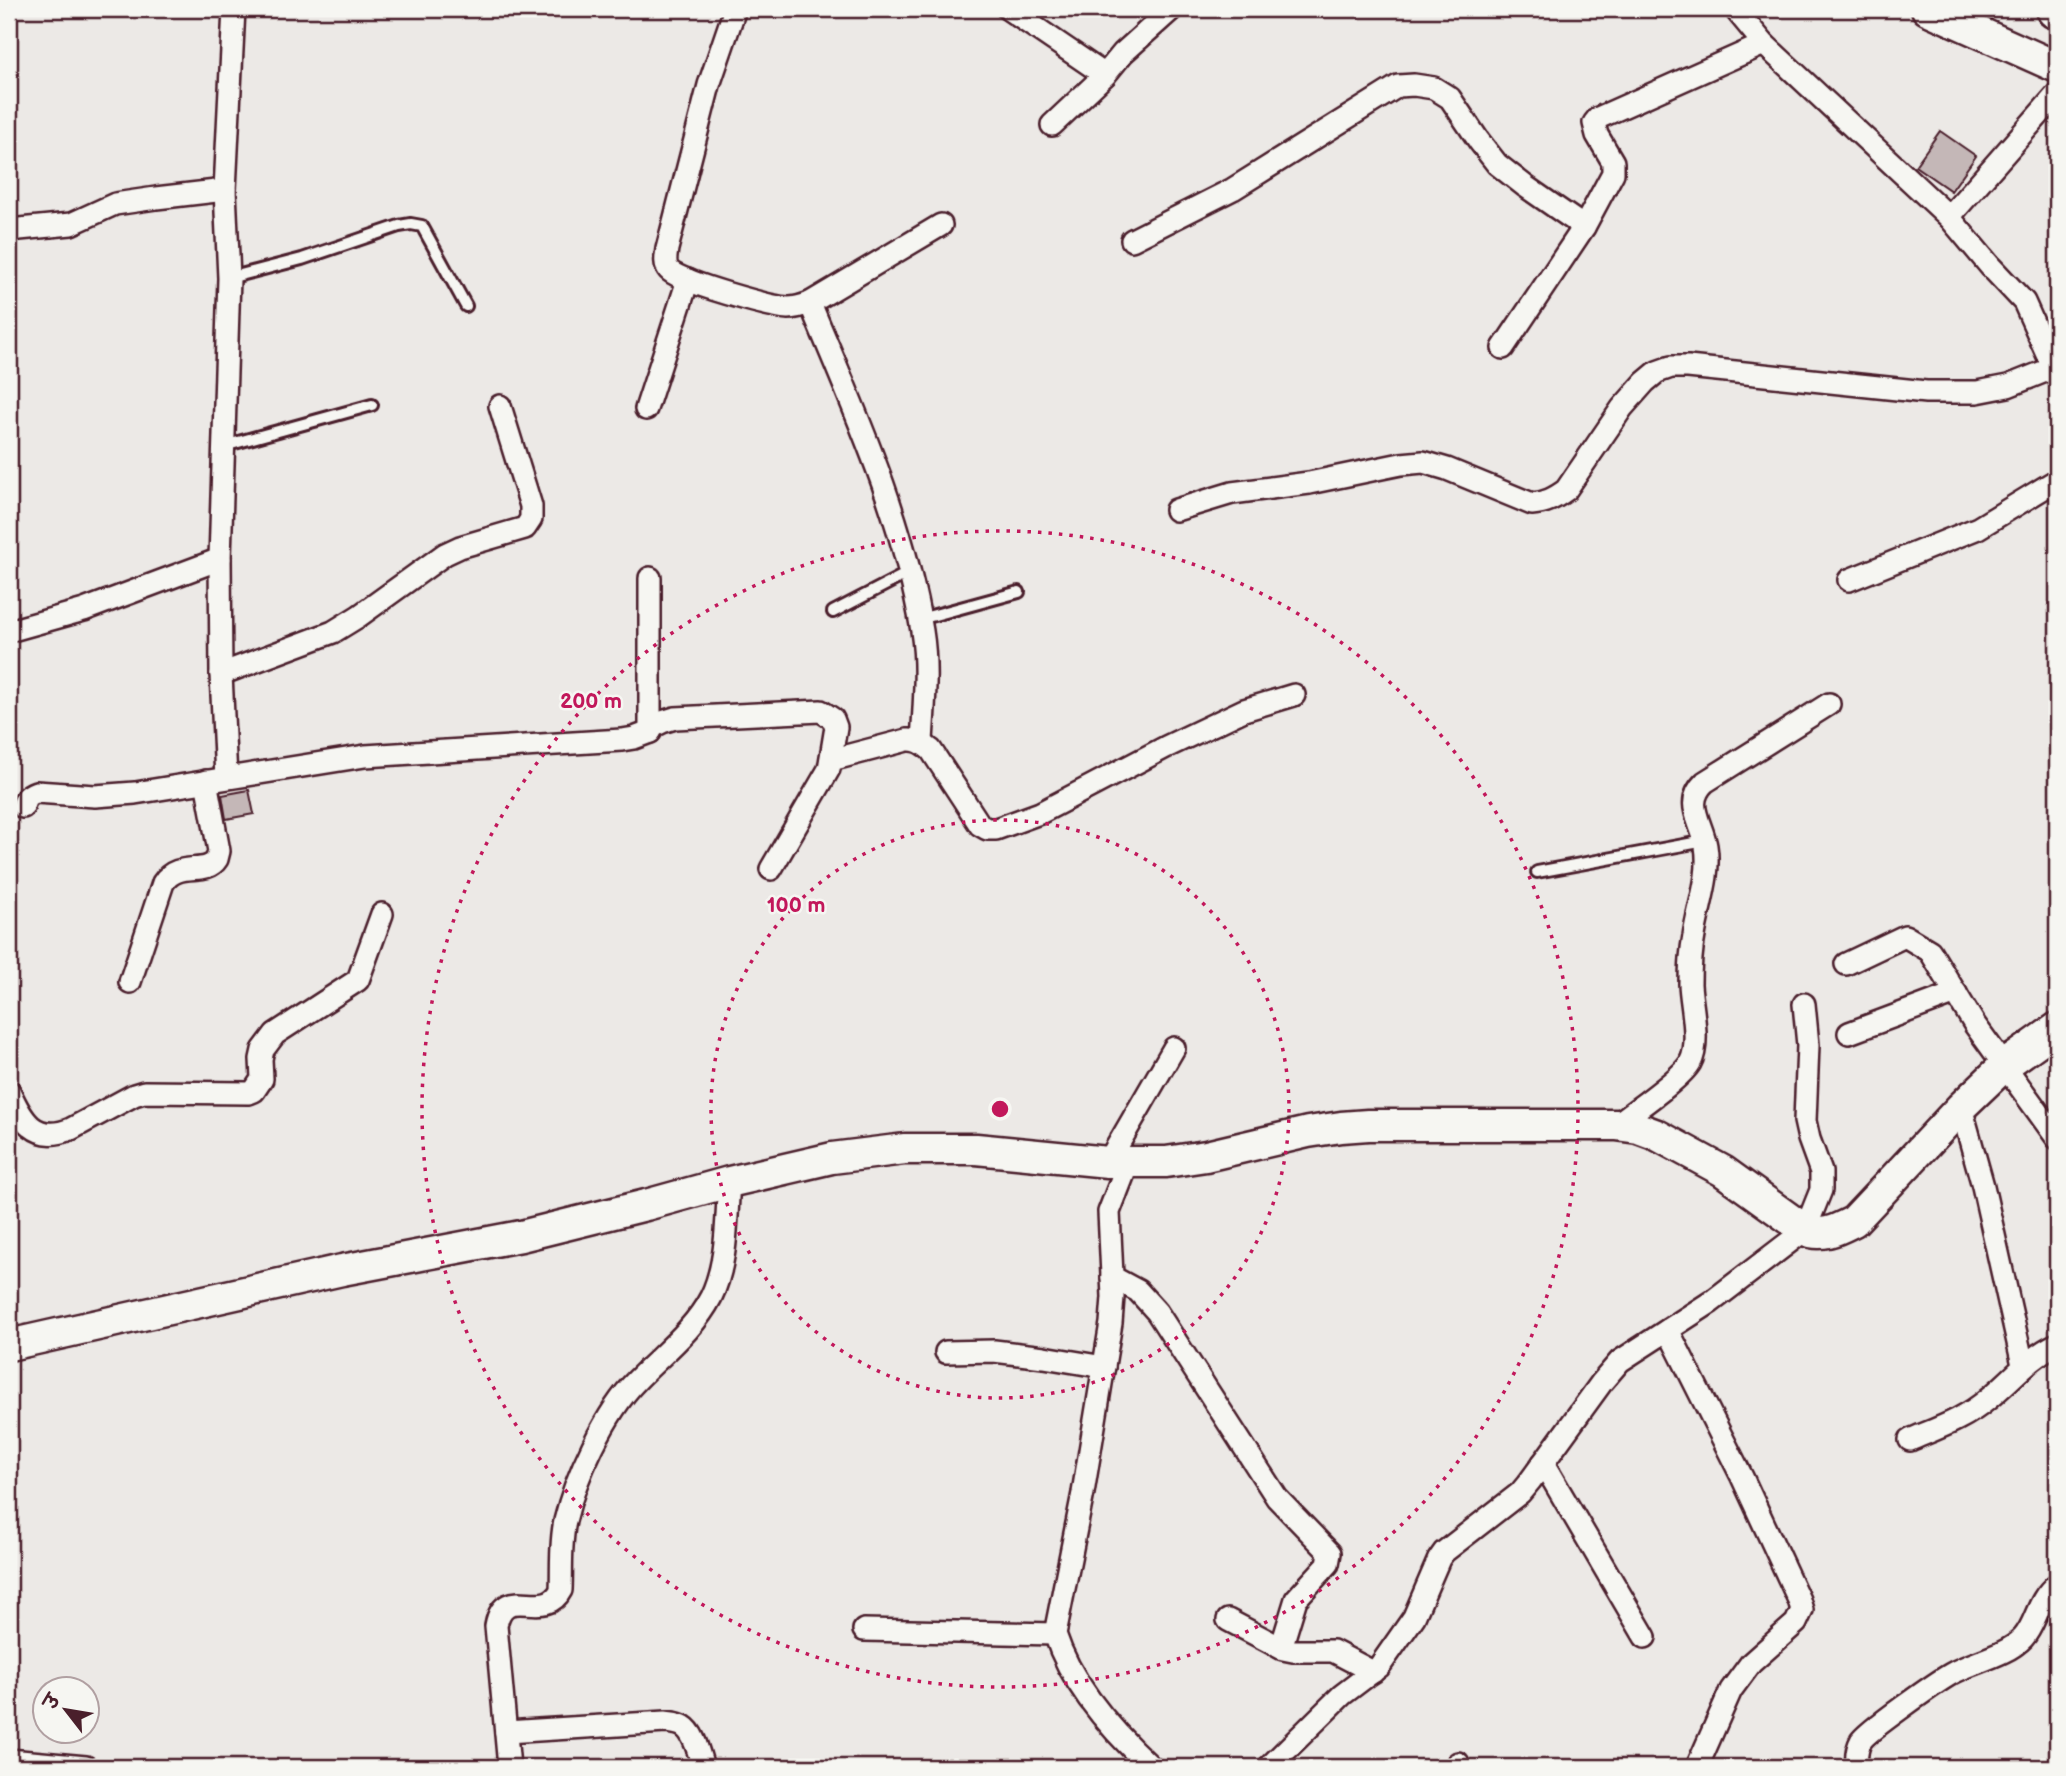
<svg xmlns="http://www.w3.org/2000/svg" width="2066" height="1776" font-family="'Balsamiq Sans','Playpen Sans Deva',sans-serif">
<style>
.building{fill:#c4b7b7;stroke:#4a1f2b;stroke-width:2}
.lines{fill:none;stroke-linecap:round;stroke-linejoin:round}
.lane-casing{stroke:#4a1f2b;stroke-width:16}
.street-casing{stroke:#4a1f2b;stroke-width:26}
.secondary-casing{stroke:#4a1f2b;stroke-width:35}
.highway-casing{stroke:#4a1f2b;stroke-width:44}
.lane{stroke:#f6f6f2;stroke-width:10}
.street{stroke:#f6f6f2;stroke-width:21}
.secondary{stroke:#f6f6f2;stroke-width:30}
.highway{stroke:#f6f6f2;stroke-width:38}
.ring{fill:none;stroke:#c2185b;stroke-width:3.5;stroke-dasharray:3.5 7}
.centre{fill:#c2185b;stroke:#f6f6f2;stroke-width:3.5}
.ring-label{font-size:21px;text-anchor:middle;font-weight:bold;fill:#c2185b;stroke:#f6f6f2;stroke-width:5;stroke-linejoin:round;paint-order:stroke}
</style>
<rect width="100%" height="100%" fill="#ece9e6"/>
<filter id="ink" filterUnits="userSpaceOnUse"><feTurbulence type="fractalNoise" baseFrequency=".0143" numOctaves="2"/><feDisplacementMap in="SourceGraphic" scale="14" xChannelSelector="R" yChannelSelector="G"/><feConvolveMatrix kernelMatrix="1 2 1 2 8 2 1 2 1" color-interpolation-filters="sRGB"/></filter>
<g filter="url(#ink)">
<g class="building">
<polygon points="1940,131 1976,156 1951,191 1915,166"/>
<polygon points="249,790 254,814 226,819 222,795"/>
</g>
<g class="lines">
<defs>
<g id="lane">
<polyline points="229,278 302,259 399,226 411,224 422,226 466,306"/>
<polyline points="224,446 372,405"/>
<polyline points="833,612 910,572"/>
<polyline points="920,619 1019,592"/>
<polyline points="1537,872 1705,841"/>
</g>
<g id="street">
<path d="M735,9L709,85L667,249C666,256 664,264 669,270C679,282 771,307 788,308C796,308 802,306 810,303C854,409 903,516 922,631C928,668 924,705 922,742"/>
<polyline points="1008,9 1105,75"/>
<polyline points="1735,9 1764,44 1949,217 1990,266 2024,302 2057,376"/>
<polyline points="1052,125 1105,75 1123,53 1172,9"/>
<polyline points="1949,217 2057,94"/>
<polyline points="9,230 71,224 115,204 156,198 225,190"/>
<polyline points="1132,240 1233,189 1398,86 1414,85 1434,88 1450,98 1479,141 1497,164 1525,186 1584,227"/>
<polyline points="810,303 941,225"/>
<polyline points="1503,348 1584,227 1613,173 1613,162 1597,135 1594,123 1598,118 1764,44"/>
<polyline points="646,409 688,280"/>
<path d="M1176,510L1232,493L1309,483L1401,464L1423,462L1447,469L1532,504C1546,503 1555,498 1566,490L1622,408L1645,382L1657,372L1671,367H1688L1926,392H1977L2008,386L2053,368"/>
<polyline points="650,578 650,732"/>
<polyline points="1849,580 1978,528 2057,480"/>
<polyline points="9,631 84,610 220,559"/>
<polyline points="221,674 333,632 359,616 445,554 460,547 525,528 531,519 531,506 500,406"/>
<path d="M831,760L907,740C917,739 923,744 931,750L980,825L987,829H996L1040,813L1166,747L1244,710L1294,695"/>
<polyline points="226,778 221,674 220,559 229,278 225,190 234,9"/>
<path d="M23,807C25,798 28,795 36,792L95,796L135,793L365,756L622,740L634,738L650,732L654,726L662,722L675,718L821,711L833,719L836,727L829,769L771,869"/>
<polyline points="1846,964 1905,936 1930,951 1975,1025 2057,1138"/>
<path d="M130,982L163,883C178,859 206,877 217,859L219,851L206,781"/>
<polyline points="1849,1033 1956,993"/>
<path d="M9,1091C22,1119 34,1144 71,1129L134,1095L144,1092L249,1093L254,1091L262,1079L261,1059L263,1050L275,1034L358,980L382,914"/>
<polyline points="1961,1107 1983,1186 2023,1365"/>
<path d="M1616,1125C1633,1111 1680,1080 1690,1063C1701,1043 1691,1006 1690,984C1690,968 1691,951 1694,936C1698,907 1711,876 1706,846C1702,822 1683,803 1705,782L1829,704"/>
<polyline points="1108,1162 1174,1048"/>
<path d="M1128,1163L1109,1212L1113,1297L1111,1323L1083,1493L1055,1634C1071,1684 1113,1732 1151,1767"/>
<polyline points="1112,1277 1138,1291 1157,1312 1277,1498 1330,1553 1328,1564 1296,1599 1281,1648"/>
<polyline points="1668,1330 1742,1477 1799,1600 1802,1610 1796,1623 1751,1663 1731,1690 1697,1767"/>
<polyline points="946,1352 994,1351 1044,1357 1104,1367"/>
<path d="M1910,1440C1938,1428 1965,1419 1988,1399C2012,1380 2029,1357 2057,1344"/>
<polyline points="1543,1463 1645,1637"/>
<polyline points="1228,1620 1283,1649 1293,1651 1333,1651 1373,1672"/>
<polyline points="864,1630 1055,1634"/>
<path d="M506,1732L666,1722C672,1723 678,1723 683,1726C695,1733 699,1755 703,1767"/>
<polyline points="9,1760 86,1767"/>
<polyline points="1458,1763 1459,1767"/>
<path d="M509,1767L496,1626C504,1580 544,1623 561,1590C562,1568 560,1544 565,1521C575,1478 605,1412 637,1380C662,1354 694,1330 711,1297C728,1262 726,1219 729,1182"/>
<polyline points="1269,1767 1342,1695 1379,1667 1414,1617 1439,1559 1444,1552 1520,1493 1530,1481 1602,1382 1620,1361 1711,1302 1805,1230 1821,1190 1821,1172 1809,1139 1805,1121 1808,1045 1804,1004"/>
<path d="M1857,1767C1856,1758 1856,1750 1861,1741C1867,1731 1937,1682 1951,1674C1972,1662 2006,1656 2023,1638C2037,1623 2036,1601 2057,1584"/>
</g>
<g id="secondary">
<polyline points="1927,9 2057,67"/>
<path d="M9,1345L342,1270L521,1236L646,1205L729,1182L832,1158L905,1149H976L1108,1162H1166L1206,1156L1308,1132L1341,1127L1368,1125H1616L1638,1128L1657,1135L1723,1171L1805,1230C1822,1238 1838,1229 1854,1221L1961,1107L2005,1065L2057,1028"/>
</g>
<polyline id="highway" points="2056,9 2057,9"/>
</defs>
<use href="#lane" class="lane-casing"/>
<use href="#street" class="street-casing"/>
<use href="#secondary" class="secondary-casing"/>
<use href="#highway" class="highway-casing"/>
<use href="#lane" class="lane"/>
<use href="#street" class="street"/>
<use href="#secondary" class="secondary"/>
<use href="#highway" class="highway"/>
</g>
</g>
<g class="ring">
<circle cx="1000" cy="1109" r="289"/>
<circle cx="1000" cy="1109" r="578"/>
</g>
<circle cx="1000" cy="1109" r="10" class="centre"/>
<g class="ring-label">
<text x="591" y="708">200 m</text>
<text x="796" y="912">100 m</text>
</g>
<rect width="2066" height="1776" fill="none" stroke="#f6f6f2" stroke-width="35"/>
<rect x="18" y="18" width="2031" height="1741" fill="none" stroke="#4a1f2b" stroke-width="2.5" filter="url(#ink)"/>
<g transform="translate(66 1710) rotate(301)"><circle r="33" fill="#f6f6f2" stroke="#b1a0a2" stroke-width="2"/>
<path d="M0-5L12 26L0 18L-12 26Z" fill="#4a1f2b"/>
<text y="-10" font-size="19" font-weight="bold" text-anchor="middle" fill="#4a1f2b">उ</text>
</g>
</svg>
